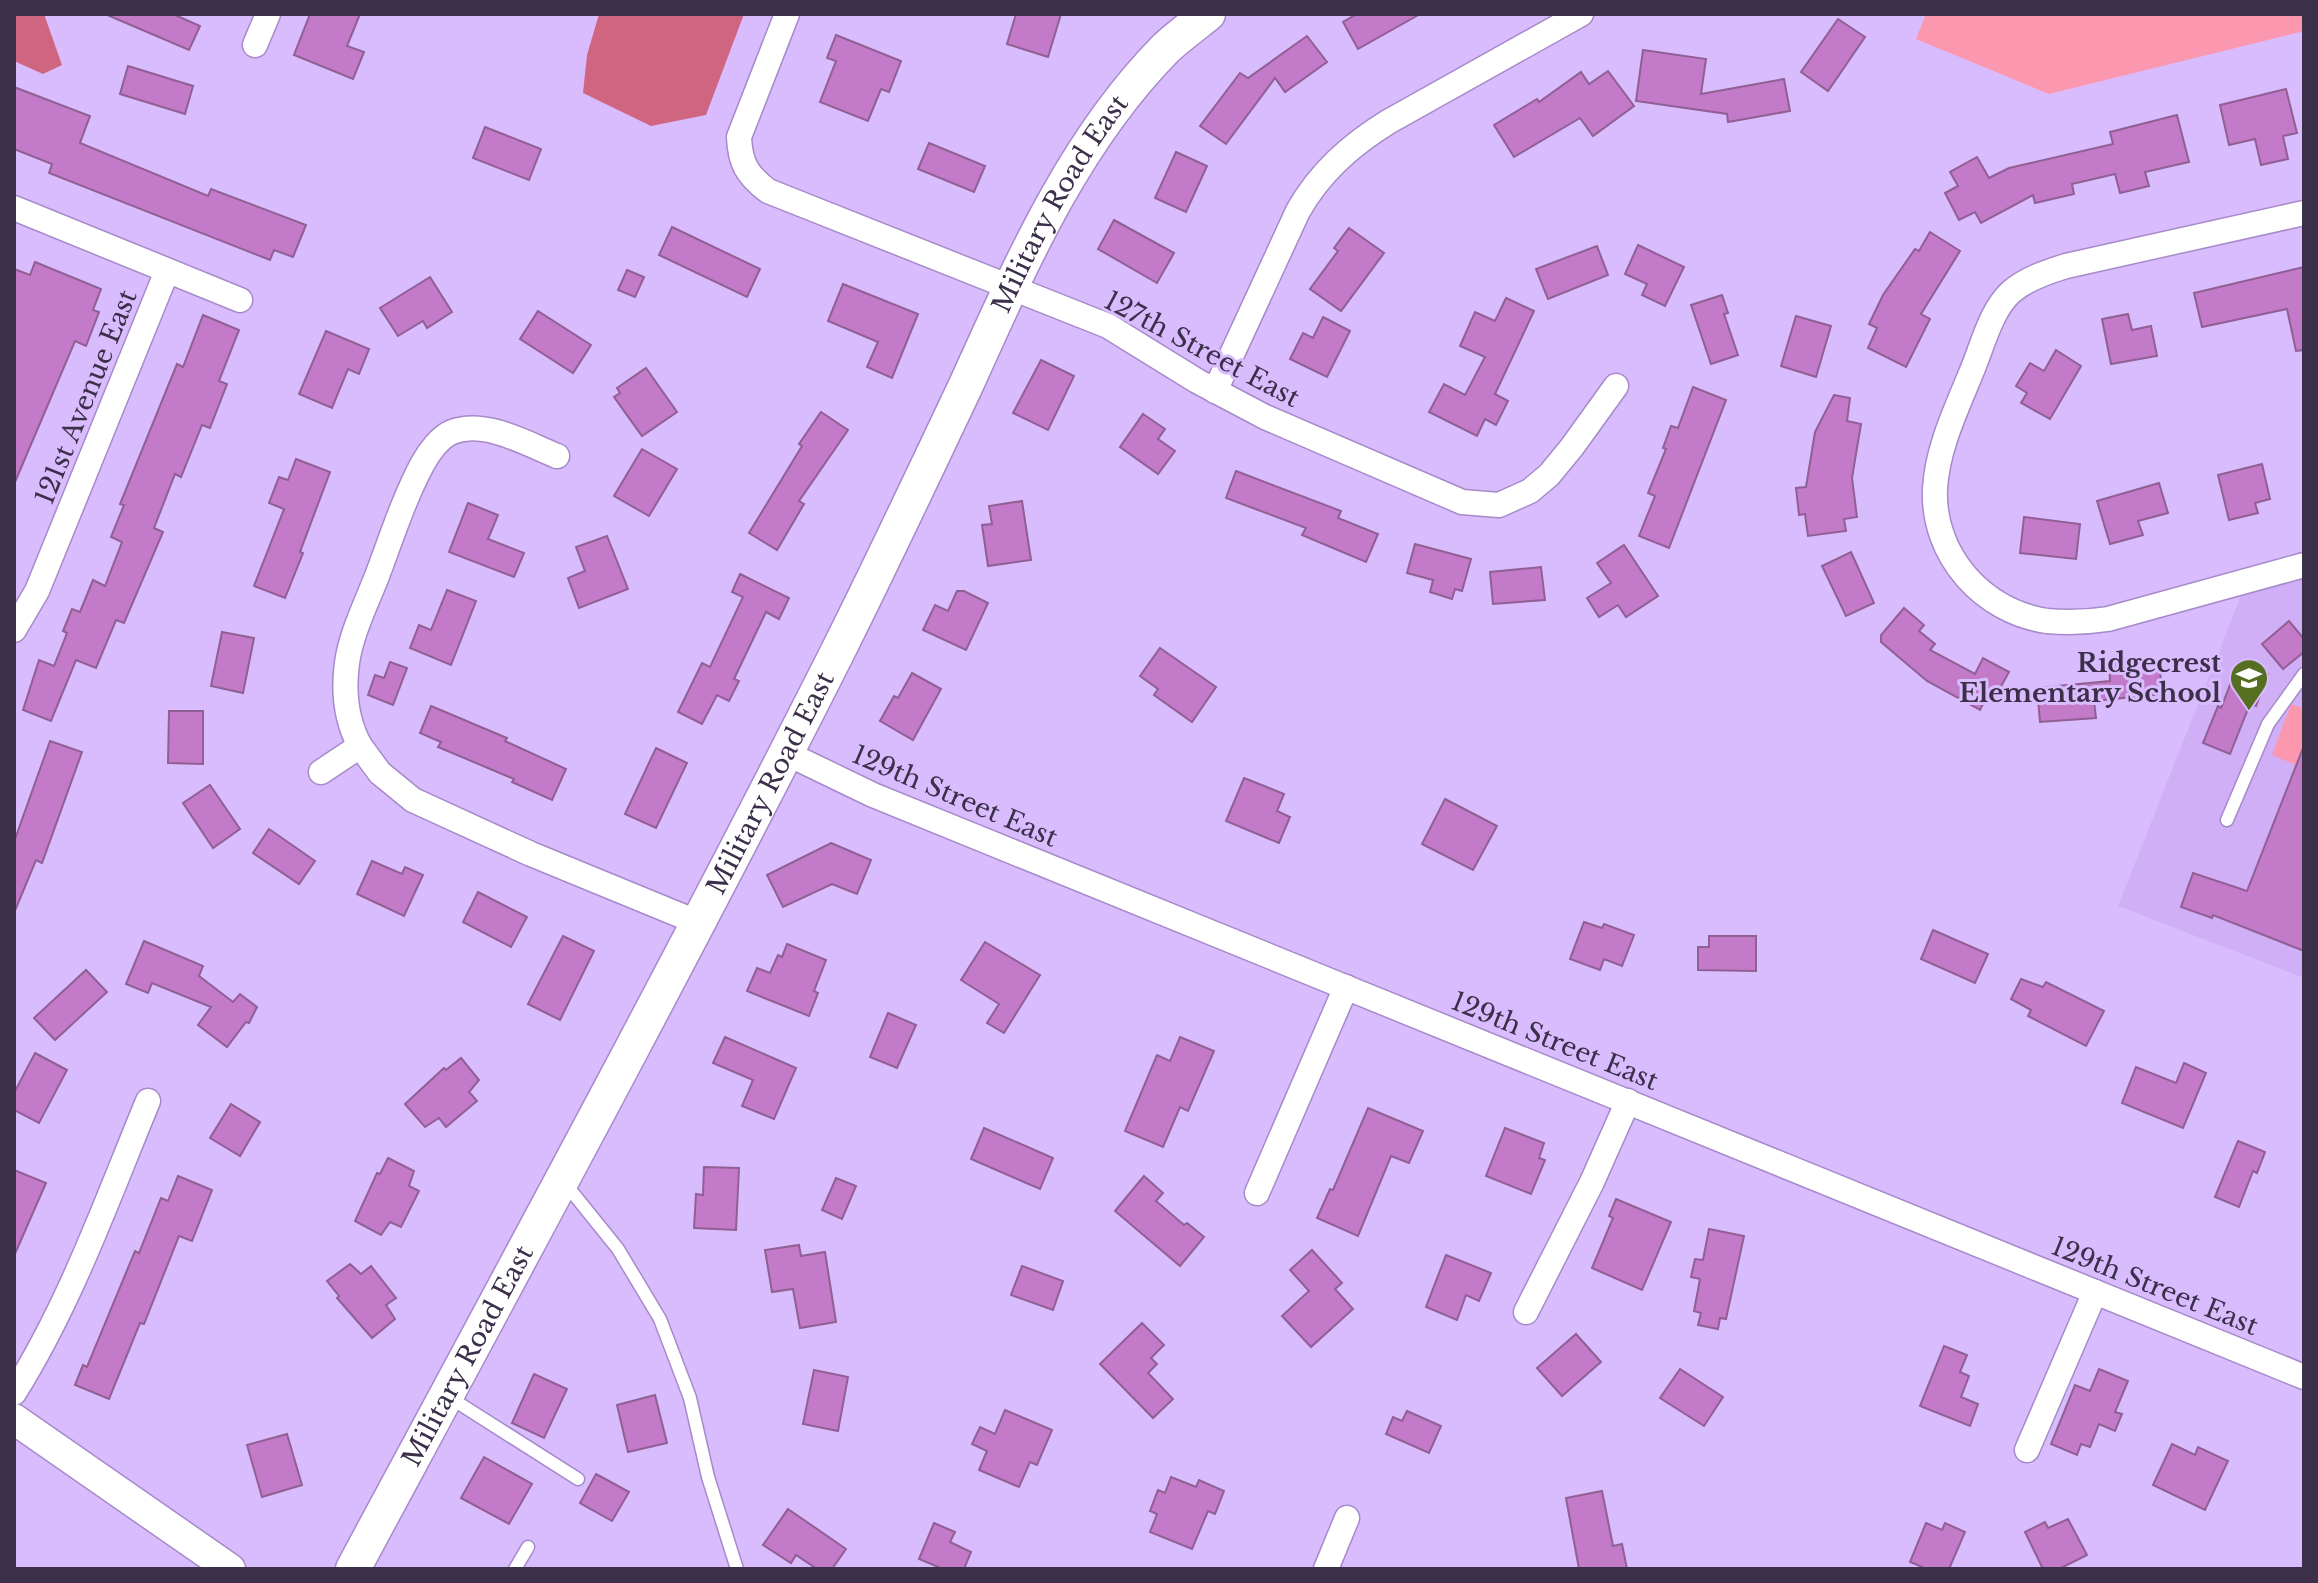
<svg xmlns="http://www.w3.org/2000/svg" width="2318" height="1583" font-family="'Libre Baskerville',serif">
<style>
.built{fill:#d0aff7}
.green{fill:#fb97af}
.forest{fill:#d06581}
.building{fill:#c37ac8;stroke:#905f93;stroke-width:2}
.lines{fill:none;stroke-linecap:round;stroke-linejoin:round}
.service-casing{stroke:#a68ac9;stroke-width:15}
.minor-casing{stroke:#a68ac9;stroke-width:27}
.tertiary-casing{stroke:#a68ac9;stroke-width:33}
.secondary-casing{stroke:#a68ac9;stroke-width:37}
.service{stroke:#fff;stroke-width:12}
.minor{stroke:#fff;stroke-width:24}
.tertiary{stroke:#fff;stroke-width:30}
.secondary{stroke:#fff;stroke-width:34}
.labels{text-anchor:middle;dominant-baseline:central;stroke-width:6;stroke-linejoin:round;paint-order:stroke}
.street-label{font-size:26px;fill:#3b2f4a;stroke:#d9bcfe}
.poi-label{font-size:26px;font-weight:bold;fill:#3b2f4a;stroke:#d9bcfe;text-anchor:end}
</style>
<rect width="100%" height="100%" fill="#d9bcfe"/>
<polygon class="built" points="2304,568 2304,978 2118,906 2246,583"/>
<g class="green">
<polygon points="1926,14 2304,14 2304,31 2049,94 1916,39"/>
<polygon points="2291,704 2304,708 2303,768 2272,755"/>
</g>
<g class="forest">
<polygon points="14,14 44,14 62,65 43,74 14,61"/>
<polygon points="599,14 744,14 706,115 651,126 583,93 587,55"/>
</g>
<g class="building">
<polygon points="105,14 173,14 200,26 189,50"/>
<polygon points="310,14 360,14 347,46 364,52 353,79 294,55"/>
<polygon points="1016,14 1061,14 1048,57 1007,44"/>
<polygon points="1357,14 1420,14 1358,49 1343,22"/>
<polygon points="1838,19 1865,37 1828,91 1801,72"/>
<polygon points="836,35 901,61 889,92 881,89 868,121 820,102 836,61 827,58"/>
<polygon points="1307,36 1327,62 1285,92 1275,78 1226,144 1200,126 1240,73 1248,78"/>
<polygon points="1643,50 1706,59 1701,94 1784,79 1790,111 1728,122 1727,114 1636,101"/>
<polygon points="128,66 193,86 185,114 120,94"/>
<polygon points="1608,71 1634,106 1593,136 1580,118 1514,157 1494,125 1537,99 1539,102 1581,72 1589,84"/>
<polygon points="14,87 90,116 80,143 208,196 211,189 306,225 293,257 274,250 270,260 49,173 52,164 14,149"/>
<polygon points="2286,89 2297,133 2283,136 2288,159 2261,165 2255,139 2229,145 2220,105"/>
<polygon points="2177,115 2189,162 2145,172 2149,186 2120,193 2115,174 2072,184 2074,194 2035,203 2033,195 1981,223 1975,212 1959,220 1945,193 1958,186 1950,172 1977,157 1989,178 2009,168 2113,144 2110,132"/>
<polygon points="485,127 541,149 529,180 473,158"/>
<polygon points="929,143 985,166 974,192 918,169"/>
<polygon points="1176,152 1207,166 1186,212 1155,198"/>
<polygon points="1114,220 1174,253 1157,283 1098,249"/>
<polygon points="672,227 760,269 747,297 659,255"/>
<polygon points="1349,228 1384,253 1341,311 1310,289 1338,251 1334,248"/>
<polygon points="1930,232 1960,251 1921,314 1930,319 1906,367 1868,348 1877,328 1869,324 1883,295 1915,249 1919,251"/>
<polygon points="1638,245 1684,267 1665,306 1642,295 1647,284 1625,274"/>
<polygon points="1597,246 1608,275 1548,299 1536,269"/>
<polygon points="35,262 101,289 93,310 99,312 86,346 75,341 15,482 14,269 30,275"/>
<polygon points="2304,267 2304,350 2296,351 2287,309 2202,327 2194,293"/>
<polygon points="627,270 644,277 635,297 618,290"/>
<polygon points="430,277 452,312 427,328 423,321 398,336 380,308"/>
<polygon points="843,284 918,314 892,378 867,367 878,342 828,321"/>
<polygon points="1722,295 1728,313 1724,314 1738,355 1711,364 1691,305"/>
<polygon points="1506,298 1534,311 1495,394 1508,401 1496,425 1485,419 1477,436 1429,412 1444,384 1465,395 1485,357 1460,346 1475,312 1495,321"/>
<polygon points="538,311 591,345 573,373 520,339"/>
<polygon points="2128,314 2132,330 2151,326 2157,356 2111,364 2102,319"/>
<polygon points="203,315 239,330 219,381 227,384 210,428 202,425 181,477 175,474 154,528 163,532 124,623 116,620 96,668 76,660 51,721 23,710 39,660 54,666 67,633 63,631 72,609 80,612 93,580 105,586 122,542 111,537 124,505 120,504 177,364 183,367"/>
<polygon points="1796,316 1831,326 1816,377 1781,366"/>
<polygon points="1323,317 1350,331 1327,377 1290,359 1303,333 1313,338"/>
<polygon points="326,331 369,349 359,374 348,369 332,408 299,394"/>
<polygon points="2056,350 2081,366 2050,419 2021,403 2027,393 2016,386 2030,363 2044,371"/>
<polygon points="1041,360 1074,376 1048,430 1013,413"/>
<polygon points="646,368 677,412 642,436 614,397 620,393 617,388"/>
<polygon points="1693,387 1726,400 1669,548 1639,536 1655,496 1648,493 1666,449 1663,448 1671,426 1678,428"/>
<polygon points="1834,395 1850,398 1847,421 1861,424 1852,478 1857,517 1844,519 1846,531 1808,536 1805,514 1799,515 1796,488 1806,487 1815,432"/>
<polygon points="821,412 848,430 799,501 804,504 777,550 749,533 802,446 799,444"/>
<polygon points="1143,414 1165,429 1158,439 1175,451 1158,474 1120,447"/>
<polygon points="642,449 677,469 649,516 614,496"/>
<polygon points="296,459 330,472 300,552 303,553 285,598 254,586 284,509 269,503 279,477 288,480"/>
<polygon points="2262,464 2270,499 2255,503 2258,513 2229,520 2218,475"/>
<polygon points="1236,471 1341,511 1338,518 1378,534 1366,562 1302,535 1306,528 1226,498"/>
<polygon points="2159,483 2168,513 2138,521 2143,535 2110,544 2097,501"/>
<polygon points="1022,501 1031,560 988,566 982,525 992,524 989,506"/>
<polygon points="468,503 498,515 488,539 524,553 514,577 449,552"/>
<polygon points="2024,517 2080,524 2076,559 2020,553"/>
<polygon points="607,536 628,589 579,608 568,578 585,571 576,547"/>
<polygon points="1415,544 1471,559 1462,591 1455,589 1452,599 1430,592 1433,580 1407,573"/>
<polygon points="1624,545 1658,596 1626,617 1618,605 1599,617 1587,598 1611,583 1597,563"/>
<polygon points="1851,552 1874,603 1846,616 1822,566"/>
<polygon points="1541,567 1545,600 1493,604 1490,572"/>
<polygon points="740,574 789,598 779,619 766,612 734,679 739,681 729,701 717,695 702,724 678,712 702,663 710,667 743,597 732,592"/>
<polygon points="447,590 476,601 451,665 410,648 419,625 431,630"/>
<polygon points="957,591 964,591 988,603 966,650 923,630 935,605 948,611"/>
<polygon points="1904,608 1924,625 1919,631 1935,644 1930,650 1975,674 1983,658 2009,672 1998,692 1991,689 1980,710 1927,681 1881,642 1881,635"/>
<polygon points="2289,621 2304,639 2304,652 2283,669 2262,644"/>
<polygon points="222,632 254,638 243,693 211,686"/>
<polygon points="1160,648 1216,687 1192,722 1154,695 1158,689 1140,676"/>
<polygon points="2159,659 2162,694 2094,701 2096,718 2040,722 2037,688 2110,681 2109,663"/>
<polygon points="390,662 407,668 393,705 368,695 375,675 384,678"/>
<polygon points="2239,662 2268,674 2256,706 2250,704 2230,754 2203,743 2218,706 2221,708"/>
<polygon points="912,673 941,689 913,740 880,721 894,696 898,698"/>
<polygon points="431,706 507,738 505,741 566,769 552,800 512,782 514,779 438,747 441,742 420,733"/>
<polygon points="169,711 203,711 203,764 168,763"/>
<polygon points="50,741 82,752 42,863 36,860 14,913 14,842"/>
<polygon points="656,748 687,763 656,828 625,814"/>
<polygon points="2303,748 2304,749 2304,951 2213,915 2212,918 2181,907 2193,873 2247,891"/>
<polygon points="1244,778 1284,794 1277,811 1290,817 1279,843 1226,821"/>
<polygon points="210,785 240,829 213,848 183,803"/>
<polygon points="1445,799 1497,826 1473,870 1422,844"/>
<polygon points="269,829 315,861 299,884 253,853"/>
<polygon points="831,843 871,860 857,894 832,884 783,907 767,875"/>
<polygon points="372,861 402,874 405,867 423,875 404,916 357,894"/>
<polygon points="478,892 527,917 511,947 463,922"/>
<polygon points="1584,922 1602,928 1604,924 1634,935 1622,966 1604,959 1600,970 1570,959"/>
<polygon points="1933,930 1988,954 1975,983 1921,959"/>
<polygon points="563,936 594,951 560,1020 528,1004"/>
<polygon points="1709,936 1756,936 1756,971 1698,970 1698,947 1709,947"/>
<polygon points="144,941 203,966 199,976 233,1002 240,994 257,1007 249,1023 246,1022 227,1047 198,1025 211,1007 152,983 148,993 126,984"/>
<polygon points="985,942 1040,975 1004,1033 987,1023 999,1004 961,980"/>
<polygon points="787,944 826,960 814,991 818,993 809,1016 747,991 757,968 770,973 778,955 782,957"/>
<polygon points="86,970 107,992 55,1040 34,1018"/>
<polygon points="2021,979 2043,987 2046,982 2104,1011 2086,1046 2028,1016 2031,1010 2011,999"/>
<polygon points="888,1013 916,1025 897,1068 870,1057"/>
<polygon points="725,1037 796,1068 774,1119 742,1106 753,1080 713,1063"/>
<polygon points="1180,1037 1214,1051 1188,1111 1180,1107 1163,1147 1125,1131 1157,1055 1170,1061"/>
<polygon points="35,1053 67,1070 39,1123 14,1110 14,1093"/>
<polygon points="461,1058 479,1080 469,1092 477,1101 446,1127 439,1118 425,1127 405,1104 444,1068 446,1070"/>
<polygon points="2184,1063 2206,1073 2183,1128 2122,1103 2136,1067 2176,1083"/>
<polygon points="231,1104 260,1122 240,1156 210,1138"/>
<polygon points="1368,1108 1423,1131 1409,1163 1391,1156 1358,1236 1317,1218 1330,1189 1333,1190"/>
<polygon points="984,1128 1053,1158 1040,1189 971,1159"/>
<polygon points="1505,1128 1544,1143 1539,1158 1545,1160 1531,1194 1486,1176"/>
<polygon points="2238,1141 2265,1152 2257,1173 2253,1171 2239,1207 2215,1197"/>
<polygon points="388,1158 414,1171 409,1186 419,1191 401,1227 390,1222 381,1235 355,1221 377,1173 380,1174"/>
<polygon points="704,1167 739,1168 736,1230 694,1228 696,1194 703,1195"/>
<polygon points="14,1170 46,1183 14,1256"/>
<polygon points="178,1176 212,1190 192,1241 179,1236 144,1324 140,1323 109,1399 75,1385 83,1365 87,1367 135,1251 139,1253 161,1198 168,1201"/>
<polygon points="1144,1176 1163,1193 1156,1201 1184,1225 1187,1223 1204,1237 1180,1266 1115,1211"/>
<polygon points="836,1178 856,1186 842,1219 822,1210"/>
<polygon points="1616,1199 1671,1222 1642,1290 1592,1268 1613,1218 1609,1216"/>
<polygon points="1709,1229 1744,1236 1726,1319 1720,1318 1718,1329 1698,1325 1701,1313 1694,1311 1700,1279 1691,1277 1695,1259 1703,1260"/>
<polygon points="799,1245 801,1256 825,1252 836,1322 800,1328 793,1289 772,1292 765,1250"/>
<polygon points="1312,1250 1342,1283 1335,1289 1353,1309 1311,1347 1282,1316 1309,1291 1290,1270"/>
<polygon points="1446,1255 1491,1273 1479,1301 1466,1295 1457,1320 1426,1307"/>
<polygon points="350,1264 361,1274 371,1266 396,1298 386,1305 395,1319 372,1338 337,1298 339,1296 327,1281"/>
<polygon points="1022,1266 1063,1281 1053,1310 1011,1295"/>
<polygon points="1142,1323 1164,1345 1151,1358 1157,1364 1148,1373 1173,1399 1153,1418 1100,1364"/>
<polygon points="1576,1334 1601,1362 1562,1396 1537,1368"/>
<polygon points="1944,1346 1967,1355 1960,1372 1969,1376 1961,1397 1978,1404 1970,1426 1920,1406"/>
<polygon points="1680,1369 1723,1397 1704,1426 1660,1398"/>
<polygon points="2099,1369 2128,1381 2115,1412 2122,1414 2115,1431 2099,1424 2090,1447 2081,1444 2077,1455 2051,1444 2075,1385 2090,1391"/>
<polygon points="814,1370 848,1377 838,1431 803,1424"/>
<polygon points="534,1374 567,1389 544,1438 512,1423"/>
<polygon points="655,1395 667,1443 628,1452 617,1405"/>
<polygon points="1005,1410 1052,1430 1037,1465 1030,1462 1019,1487 979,1470 987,1451 972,1444 980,1427 995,1434"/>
<polygon points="1407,1411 1441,1426 1429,1453 1386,1434 1393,1417 1402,1421"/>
<polygon points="287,1434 302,1485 262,1497 247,1445"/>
<polygon points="2172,1444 2195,1455 2198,1447 2228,1461 2205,1510 2153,1485"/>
<polygon points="484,1457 532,1484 509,1524 461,1498"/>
<polygon points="596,1474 629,1492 612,1521 580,1503"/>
<polygon points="1171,1477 1196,1487 1199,1480 1224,1491 1215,1514 1208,1511 1192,1549 1150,1532 1157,1514 1150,1511 1158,1490 1165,1493"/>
<polygon points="1602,1491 1613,1546 1622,1544 1627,1569 1579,1569 1566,1498"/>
<polygon points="788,1509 846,1549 832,1569 817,1569 796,1555 791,1563 763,1545"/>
<polygon points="2068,1519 2087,1555 2059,1569 2043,1569 2025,1532 2045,1522 2048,1528"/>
<polygon points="934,1523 955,1532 950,1542 971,1552 964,1569 943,1569 919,1559"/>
<polygon points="1926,1523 1942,1530 1945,1523 1965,1532 1949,1569 1927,1569 1910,1562"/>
</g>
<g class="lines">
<defs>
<g id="service">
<polyline points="2227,820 2268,724 2304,674"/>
<polyline points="564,1182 618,1249 660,1319 690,1398 708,1477 737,1569"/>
<polyline points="449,1397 578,1479"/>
<polyline points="515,1569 528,1547"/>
</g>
<g id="minor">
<path d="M787,14L739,137C740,163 747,175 768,191L1108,326L1197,381L1265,417L1462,502L1499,505L1530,491L1549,475L1572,447L1616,386"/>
<polyline points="255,45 268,14"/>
<polyline points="14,208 240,300"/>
<path d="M2304,213L2066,266C2047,272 2026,279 2011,292C1990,311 1982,348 1971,373C1956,410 1937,449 1935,489C1932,555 1983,612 2047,621C2068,623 2088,622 2108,619L2304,565"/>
<path d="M1215,391L1298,211C1320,172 1351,145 1388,122L1581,14"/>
<polyline points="14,630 37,591 167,271"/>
<path d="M360,746C346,720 343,692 347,663C351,634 366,604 377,576C391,539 404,498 423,463C429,452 440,437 452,432C485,419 527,444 557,456"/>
<polyline points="786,753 873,795 2304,1377"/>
<polyline points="321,772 360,746 380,773 413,800 531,854 699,923"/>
<polyline points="1257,1193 1346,987"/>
<polyline points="1526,1312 1592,1182 1628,1101"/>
<path d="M14,1393C71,1302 107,1200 148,1101"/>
<polyline points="2027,1450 2095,1292"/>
<polyline points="1326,1569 1347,1518"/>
</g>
<polyline id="tertiary" points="14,1419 230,1569"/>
<g id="secondary">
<path id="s1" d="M353,1569C517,1264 682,960 838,651C882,563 924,474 966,385C1020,266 1073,142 1166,48C1179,36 1194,25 1208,14"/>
</g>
</defs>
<use href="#service" class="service-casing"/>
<use href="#minor" class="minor-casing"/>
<use href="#tertiary" class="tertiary-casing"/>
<use href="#secondary" class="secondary-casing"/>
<use href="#service" class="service"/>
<use href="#minor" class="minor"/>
<use href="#tertiary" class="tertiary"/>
<use href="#secondary" class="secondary"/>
</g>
<defs>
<symbol id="school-pin" viewBox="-11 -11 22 30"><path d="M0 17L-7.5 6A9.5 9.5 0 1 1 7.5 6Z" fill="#566e1f" stroke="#d9bcfe"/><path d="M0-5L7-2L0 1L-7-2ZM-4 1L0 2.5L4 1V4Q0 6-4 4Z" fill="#fff"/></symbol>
</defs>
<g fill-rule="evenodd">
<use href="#school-pin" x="2227" y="656" width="44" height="60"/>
</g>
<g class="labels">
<g class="street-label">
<text stroke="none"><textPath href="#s1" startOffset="1538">Military Road East</textPath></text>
<text transform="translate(1202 349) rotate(28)">127th Street East</text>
<text transform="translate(86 397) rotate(-68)">121st Avenue East</text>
<text stroke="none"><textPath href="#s1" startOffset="890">Military Road East</textPath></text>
<text transform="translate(955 796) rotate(23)">129th Street East</text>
<text transform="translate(1555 1041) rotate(22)">129th Street East</text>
<text transform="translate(2155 1286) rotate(22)">129th Street East</text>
<text stroke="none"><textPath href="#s1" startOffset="242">Military Road East</textPath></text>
</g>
<g class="poi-label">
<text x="2221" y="663">Ridgecrest<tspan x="2221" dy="30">Elementary School</tspan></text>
</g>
</g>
<rect width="2318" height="1583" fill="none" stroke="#3b2f4a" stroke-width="32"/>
</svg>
